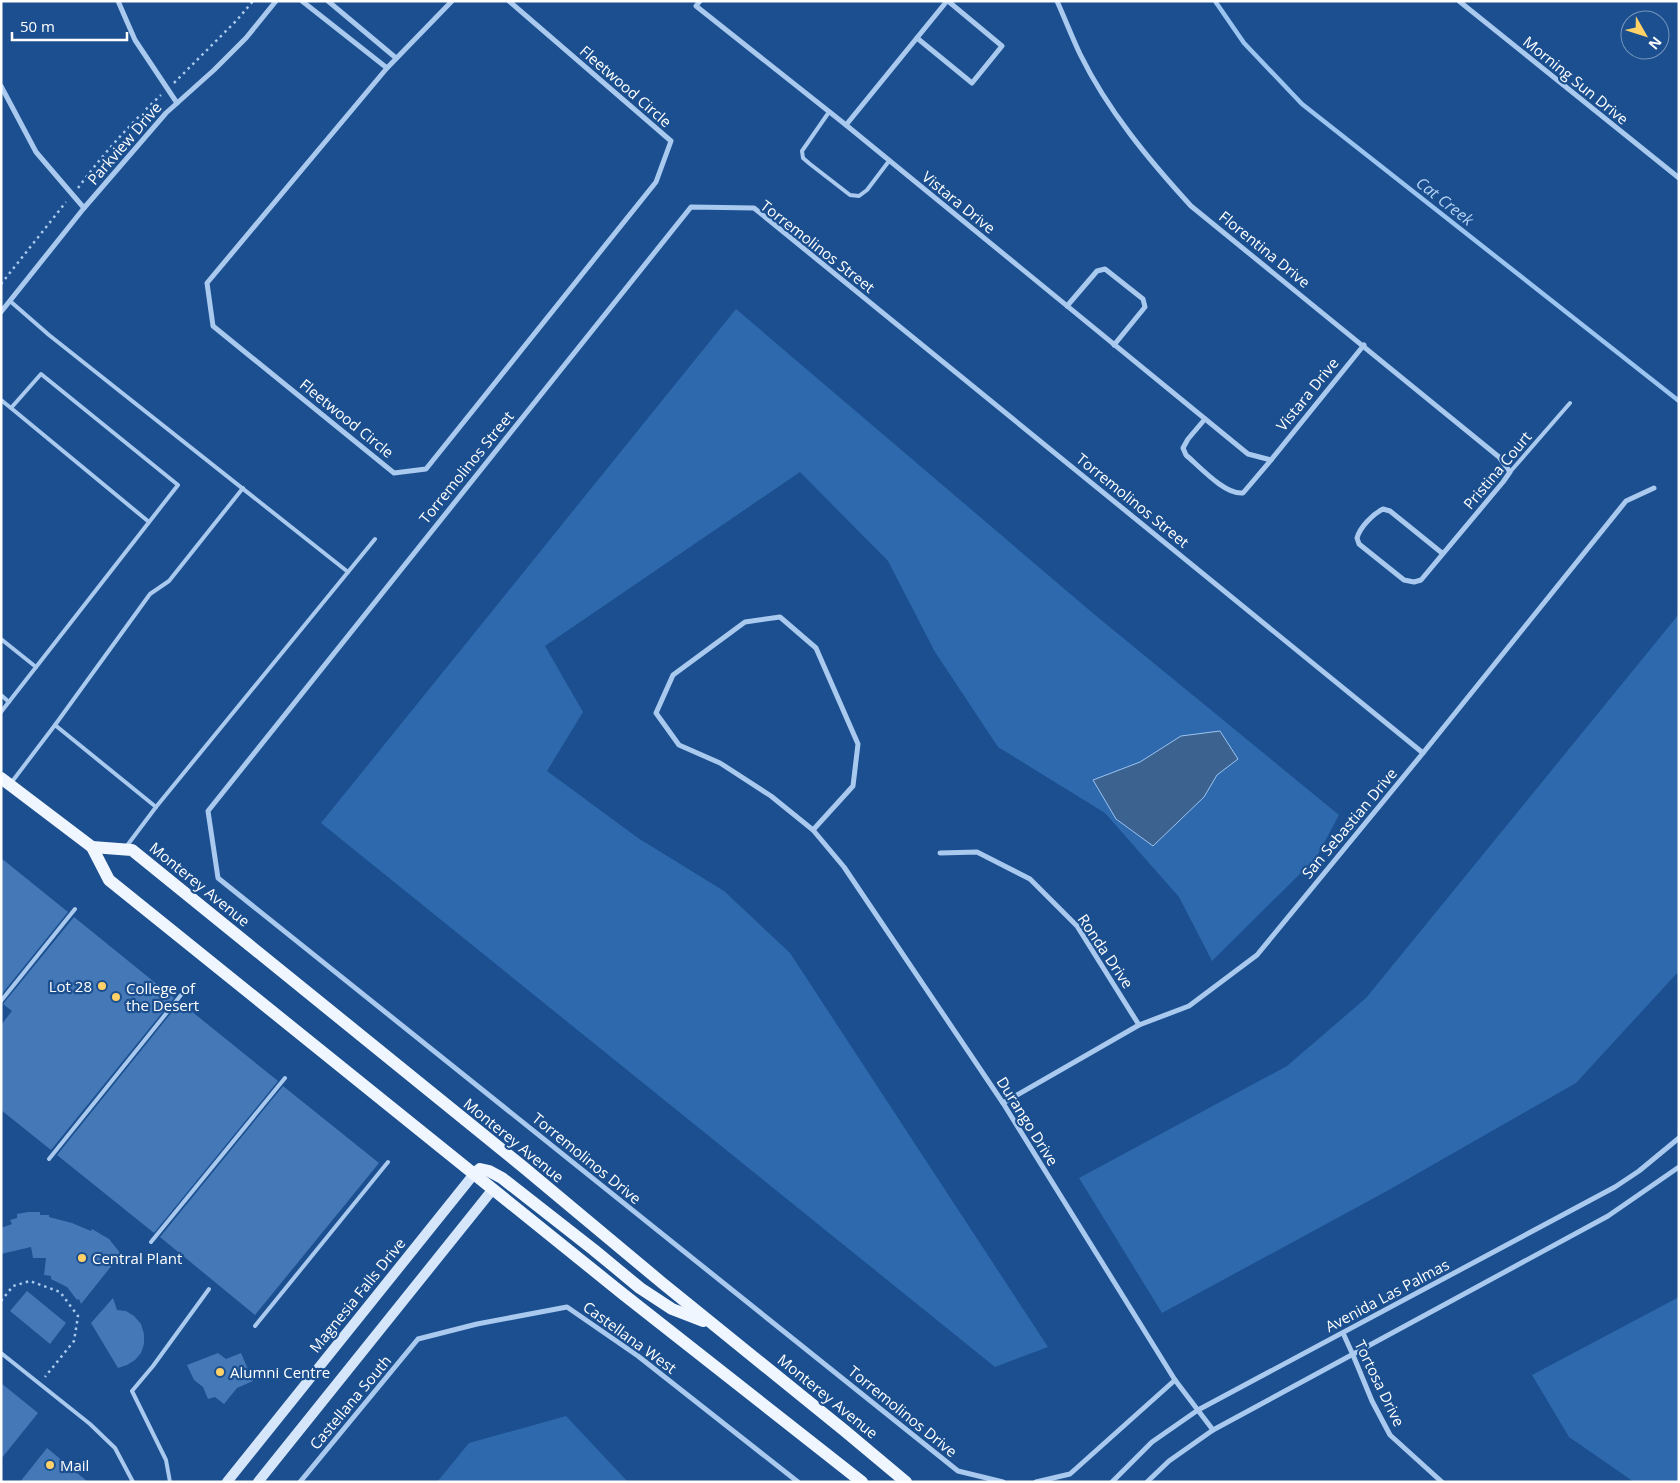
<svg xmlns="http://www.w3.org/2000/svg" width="1680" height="1483" font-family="'Open Sans',sans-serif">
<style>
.green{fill:#2e69ad}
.water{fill:#3c6290;stroke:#9cc4f0}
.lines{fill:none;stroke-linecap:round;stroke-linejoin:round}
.stream{stroke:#9cc4f0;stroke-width:4.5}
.building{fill:#4478b7}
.path{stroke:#a9c9ee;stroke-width:2.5;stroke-dasharray:2.5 4;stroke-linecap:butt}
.lane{stroke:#a9c9ee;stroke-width:4}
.street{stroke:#a9c9ee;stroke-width:5}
.secondary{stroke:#d6e6fa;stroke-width:10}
.primary{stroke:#f0f6ff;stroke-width:12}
.poi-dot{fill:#ffd166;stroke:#1b4f8f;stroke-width:2}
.labels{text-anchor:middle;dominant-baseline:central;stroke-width:4.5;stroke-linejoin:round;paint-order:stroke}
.street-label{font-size:15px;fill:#fff;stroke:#1b4f8f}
.poi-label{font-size:15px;fill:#fff;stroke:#1b4f8f;text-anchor:start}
.water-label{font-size:16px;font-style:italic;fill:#b5d3f5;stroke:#1b4f8f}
</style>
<rect width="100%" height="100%" fill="#1b4f8f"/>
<g class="green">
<polygon points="736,309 1095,615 1339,815 1316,858 1212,961 1179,897 1105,813 998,747 935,652 888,561 800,472 545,646 583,712 547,771 638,838 724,891 790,953 1048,1347 995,1367 321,823"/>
<polygon points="1679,614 1679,971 1576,1083 1387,1191 1162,1313 1079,1178 1287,1066 1366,998"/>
<polygon points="1679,1297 1679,1482 1634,1482 1569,1437 1532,1375"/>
<polygon points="566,1416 628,1482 437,1482 469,1443"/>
</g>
<polygon class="water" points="1220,731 1238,759 1217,775 1204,797 1153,846 1116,819 1093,780 1140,762 1181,736"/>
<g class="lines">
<polyline class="stream" points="1215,1 1244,43 1302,104 1679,401"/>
</g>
<g class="building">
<polygon points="1,858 68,912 1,995"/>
<polygon points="74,917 174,998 51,1150 1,1110 1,1025 12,1011 3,1004"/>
<polygon points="180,1002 278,1081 154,1233 57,1155"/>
<polygon points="283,1086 379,1163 255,1315 160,1237"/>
<polygon points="28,1212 40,1212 40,1215 49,1215 49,1217 72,1223 91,1231 92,1229 109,1239 121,1254 81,1304 79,1299 77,1300 67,1287 51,1279 51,1276 44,1275 46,1258 33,1258 31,1247 1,1254 1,1228 12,1224 10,1220 17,1218 17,1214"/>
<polygon points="27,1291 66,1323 50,1344 10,1311"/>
<polygon points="113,1298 117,1310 126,1311 134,1316 141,1324 144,1334 144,1344 141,1353 135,1360 127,1365 118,1368 91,1323"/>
<polygon points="218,1353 226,1359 241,1353 253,1381 237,1388 224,1404 215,1397 208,1399 203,1387 194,1380 187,1365"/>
<polygon points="1,1383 38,1413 1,1459"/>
<polygon points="47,1448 88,1482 20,1482"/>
</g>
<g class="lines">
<g class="path">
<polyline points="174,83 237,20 253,1"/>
<path d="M78,188C103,154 130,124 161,95"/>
<polyline points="1,284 66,202"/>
<polyline points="1,1301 13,1286 30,1281 60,1292 78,1316 74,1341 45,1377"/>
</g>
<g class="lane">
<polyline points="829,112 802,151 803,158 810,164 850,195 859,196 867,190 889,161"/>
<polyline points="10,301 49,335 348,572"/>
<polyline points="1,400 11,408 41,374 178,485 1,712"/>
<polyline points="11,408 149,522"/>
<polyline points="1510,472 1570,403"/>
<polyline points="1,639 36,667"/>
<polyline points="1,695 9,702"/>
<polyline points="55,725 150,594 169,581 243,488"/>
<polyline points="11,783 55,725 156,807 126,847"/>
<polyline points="156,807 375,539"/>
<polyline points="1,1001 75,909"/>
<polyline points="49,1159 181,995"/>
<polyline points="151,1242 285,1078"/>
<polyline points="255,1326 388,1162"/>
<polyline points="1,1353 90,1424 115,1448 133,1482"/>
<polyline points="170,1482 166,1460 132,1391 153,1366 209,1289"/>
</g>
<g class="street">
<polyline points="118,1 135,40 177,103"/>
<polyline points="302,1 387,68"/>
<polyline points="328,1 396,58"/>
<polyline points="452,1 387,68 207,283 213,326 394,473 426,469 656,182 671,141 509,1"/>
<polyline points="700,1 696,6 846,125 1248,454 1271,460 1364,345"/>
<path d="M1057,1C1065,19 1072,37 1080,54C1108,111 1149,160 1191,206L1499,457L1510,472L1503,482L1421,580L1414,582L1404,580L1359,544L1357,538C1360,527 1373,514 1383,509L1390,511L1442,553"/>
<polyline points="1459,1 1679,178"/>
<polyline points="917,38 972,83 1002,46 948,1"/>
<polyline points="1,86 36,152 84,208"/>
<polyline points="846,125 947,1"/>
<polyline points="1067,306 1097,271 1105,269 1143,299 1145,307 1114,345"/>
<polyline points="1,312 84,208 166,113 214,70 246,38 276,1"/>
<path d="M1205,419L1188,439L1183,448L1186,455C1200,467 1225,495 1243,493L1271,460"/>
<polygon points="780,617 816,648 858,744 853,786 813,830 771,796 720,763 679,745 656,713 673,675 745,622"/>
<polyline points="813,830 844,867 1003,1103 1175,1380 1213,1430"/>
<polyline points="940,853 977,852 1030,879 1077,926 1139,1025"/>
<polyline points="1003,1103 1139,1025 1189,1006 1257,955 1423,753 1626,501 1654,488"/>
<polyline points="1343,1333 1353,1355 1372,1401 1390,1435 1442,1482"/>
<polyline points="300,1482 418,1339 477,1324 567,1307 638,1356 798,1482"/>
<polyline points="1003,1482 958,1471 218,878 208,811 691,207 754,208 1423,753"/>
<polyline points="1036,1482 1070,1474 1175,1380"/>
<polyline points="1112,1482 1152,1442 1198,1410 1615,1187 1639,1171 1679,1138"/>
<polyline points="1147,1482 1169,1461 1213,1430 1608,1216 1679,1167"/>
</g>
<g class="secondary">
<polyline points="227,1482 474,1174"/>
<polyline points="258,1482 493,1189"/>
</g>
<g class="primary">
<polyline points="1,778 92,847 109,880 623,1294 862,1482"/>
<polyline points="92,847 132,850 522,1166 661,1282 845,1431 906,1482"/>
<polyline points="474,1174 480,1169 489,1171 502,1178 594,1250 640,1288 672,1309 703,1321"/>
</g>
</g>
<g class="poi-dot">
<circle cx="102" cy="986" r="5"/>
<circle cx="116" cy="997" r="5"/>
<circle cx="82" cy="1258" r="5"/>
<circle cx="220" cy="1372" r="5"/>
<circle cx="50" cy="1465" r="5"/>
</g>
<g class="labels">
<g class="street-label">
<text transform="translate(1576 80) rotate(39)">Morning Sun Drive</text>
<text transform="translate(626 86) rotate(41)">Fleetwood Circle</text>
<text transform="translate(124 143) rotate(-49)">Parkview Drive</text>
<text transform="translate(959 202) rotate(39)">Vistara Drive</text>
<text transform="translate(818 246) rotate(38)">Torremolinos Street</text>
<text transform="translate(1265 249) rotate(39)">Florentina Drive</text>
<text transform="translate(1307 394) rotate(-51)">Vistara Drive</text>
<text transform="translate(347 418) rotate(39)">Fleetwood Circle</text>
<text transform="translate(466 467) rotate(-51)">Torremolinos Street</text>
<text transform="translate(1497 470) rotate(-50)">Pristina Court</text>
<text transform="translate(1133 500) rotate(39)">Torremolinos Street</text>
<text transform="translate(1349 823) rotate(-50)">San Sebastian Drive</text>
<text transform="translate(200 884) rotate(39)">Monterey Avenue</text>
<text transform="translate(1106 951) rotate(56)">Ronda Drive</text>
<text transform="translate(1028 1121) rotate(58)">Durango Drive</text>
<text transform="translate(514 1140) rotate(39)">Monterey Avenue</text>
<text transform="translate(587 1158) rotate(39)">Torremolinos Drive</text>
<text transform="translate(357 1295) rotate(-51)">Magnesia Falls Drive</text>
<text transform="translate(1387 1295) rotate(-28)">Avenida Las Palmas</text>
<text transform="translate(630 1337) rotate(36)">Castellana West</text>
<text transform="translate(1380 1383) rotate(64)">Tortosa Drive</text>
<text transform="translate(828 1396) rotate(39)">Monterey Avenue</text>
<text transform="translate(350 1402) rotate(-50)">Castellana South</text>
<text transform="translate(903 1411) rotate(39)">Torremolinos Drive</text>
</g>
<g class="poi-label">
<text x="92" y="986" text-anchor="end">Lot 28</text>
<text x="126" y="988">College of<tspan x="126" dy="17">the Desert</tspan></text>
<text x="92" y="1258">Central Plant</text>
<text x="230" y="1372">Alumni Centre</text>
<text x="60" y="1465">Mail</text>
</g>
<g class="water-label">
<text transform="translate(1445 201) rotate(38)">Cat Creek</text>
</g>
</g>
<rect width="1680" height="1483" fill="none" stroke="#ffffff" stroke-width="5"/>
<g transform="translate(1645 35) rotate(129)"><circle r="24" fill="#1b4f8f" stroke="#7695bc"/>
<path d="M0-4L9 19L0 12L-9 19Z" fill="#ffd166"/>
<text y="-8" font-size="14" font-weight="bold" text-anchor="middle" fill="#ffffff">N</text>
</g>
<path d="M12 32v8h115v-8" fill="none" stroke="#ffffff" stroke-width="2.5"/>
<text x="20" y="32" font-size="15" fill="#ffffff" stroke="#1b4f8f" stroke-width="4" paint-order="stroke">50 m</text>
</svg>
